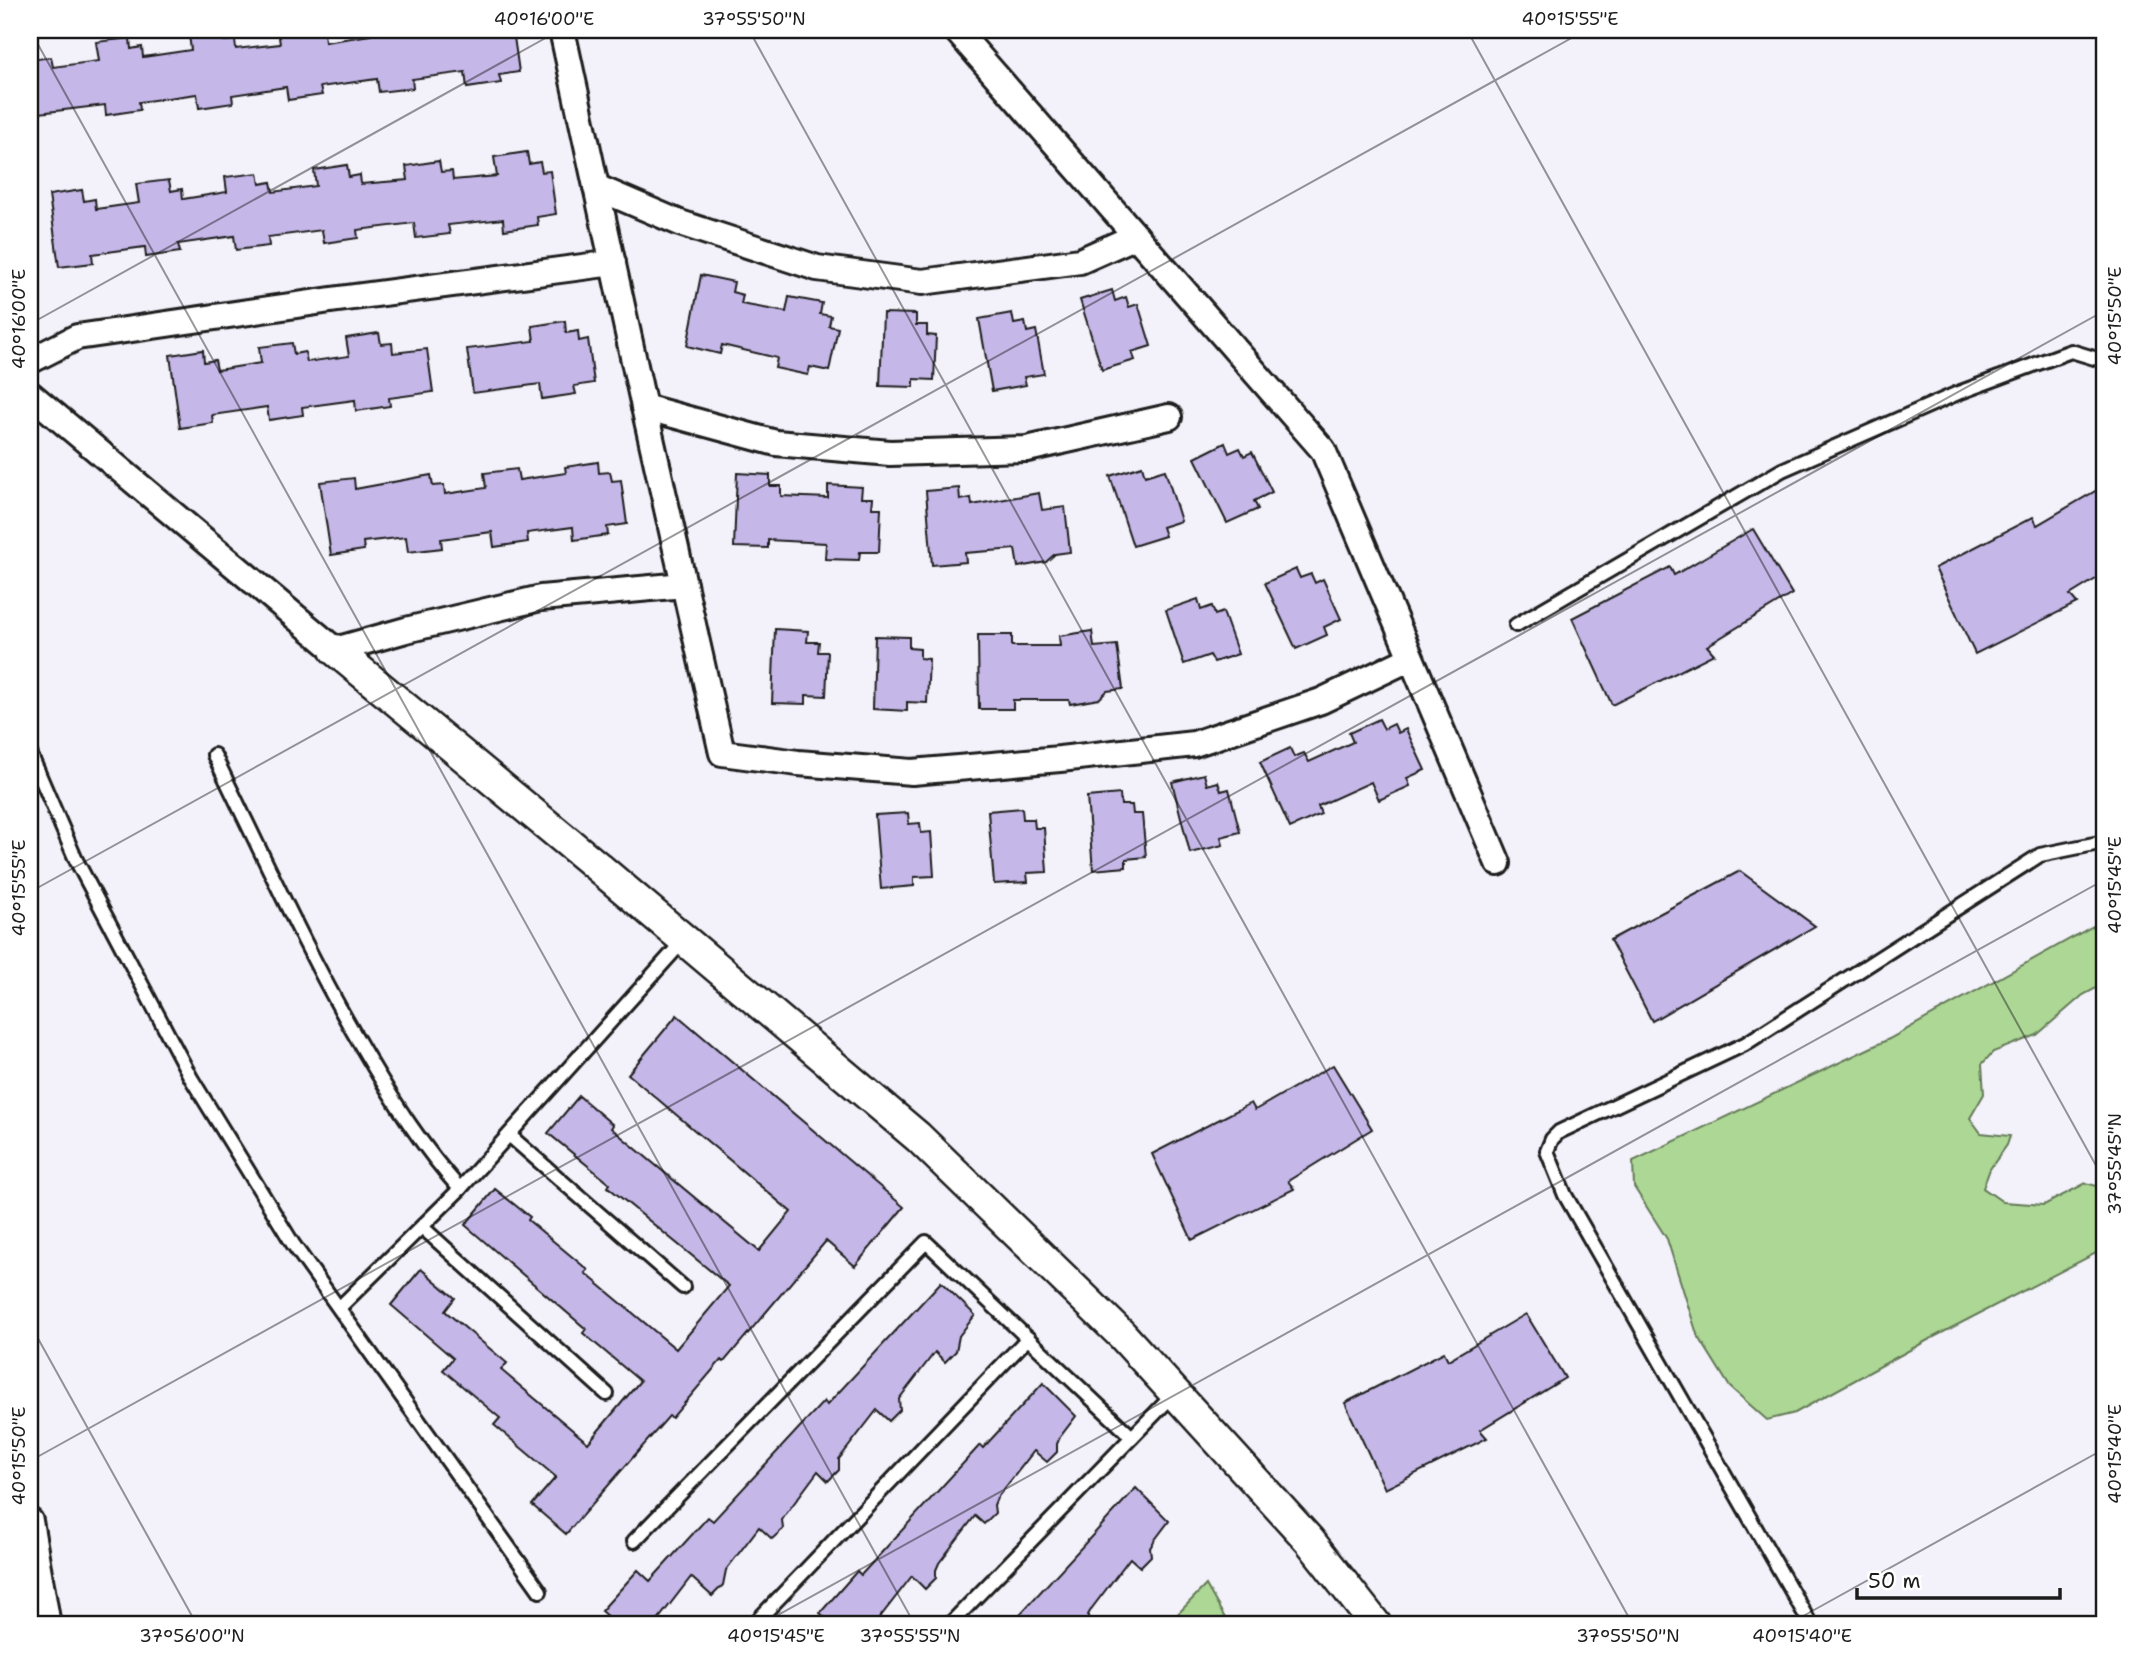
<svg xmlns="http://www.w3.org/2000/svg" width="2134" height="1655" viewBox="0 0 2134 1655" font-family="'Shantell Sans',sans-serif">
	<rect width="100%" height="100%" fill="#f3f1fa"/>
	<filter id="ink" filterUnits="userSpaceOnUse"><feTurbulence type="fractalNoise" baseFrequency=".0143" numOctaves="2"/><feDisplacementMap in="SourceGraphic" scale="14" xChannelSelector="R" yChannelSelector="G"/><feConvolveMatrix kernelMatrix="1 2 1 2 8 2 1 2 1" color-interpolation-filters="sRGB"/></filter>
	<g filter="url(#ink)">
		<!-- green -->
		<g fill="#add795" stroke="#647a58" stroke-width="2">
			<path d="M2104 920V984L2083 995 2037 1035 1993 1052 1982 1064 1984 1094 1970 1118 1981 1133 2010 1136 2007 1145 1990 1169 1983 1188 2003 1202 2044 1205 2086 1183 2104 1188V1249L1928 1340 1795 1413 1767 1420 1730 1387 1697 1334 1667 1239 1634 1187 1633 1161 1889 1039Z"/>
			<path d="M1206 1585 1229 1625H1167Z"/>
		</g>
		<!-- building -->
		<g fill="#c5b7e8" stroke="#1c1c1c" stroke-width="2">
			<path d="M222 30 224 41 235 40 236 49 280 44 278 30H312L313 34 324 32 325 42 371 35 370 30H416V34L447 30H513L519 72 499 75 501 83 467 88 465 72 412 79 413 88 379 92 377 79 320 87 322 95 288 100 286 87 232 95 233 103 199 108 197 94 139 102 140 110 106 115 105 105 30 114V60L51 57 53 67 99 61 96 42 130 38 131 49 142 47 143 57 191 50 189 35Z"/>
			<path d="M527 152 529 164 540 162 542 172 550 171 556 214 537 217 538 225 504 230 503 219 448 225 450 234 416 238 414 223 357 230 358 238 324 243 322 230 268 237 269 246 236 250 234 236 178 244 180 252 146 257 145 247 92 254 93 263 59 267 49 195 82 190 84 201 95 199 96 209 139 203 136 184 169 180 171 191 182 189 183 199 227 192 225 177 258 173 260 184 271 182 273 192 316 186 314 170 347 165 349 177 360 175 361 184 408 180 406 166 439 161 441 172 452 171 453 180 497 176 494 157Z"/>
			<path d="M701 275 734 282 732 292 743 295 741 304 786 312 789 297 822 303 820 314 831 316 829 326 838 328 829 371 810 367 808 375 775 368 777 358 722 345 720 354 687 346Z"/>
			<path d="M1112 290 1115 301 1126 297 1129 307 1138 304 1151 346 1132 352 1135 360 1102 370 1080 300Z"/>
			<path d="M883 313 916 314V325H927V335L936 336 934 380 914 379V387L880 386Z"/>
			<path d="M1012 313 1014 324 1025 322 1027 332 1036 330 1044 374 1024 377 1026 385 992 391 979 319Z"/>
			<path d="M565 321 566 333 578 331 579 341 588 339 594 383 574 386 576 394 542 399 540 384 473 393 467 349 534 341 532 326Z"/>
			<path d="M379 333 381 344 392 343 393 353 427 349 433 392 389 398 390 406 356 411 355 400 302 407 303 415 269 420 267 407 212 415 213 423 180 428 170 355 203 350 204 362 215 360 217 370 261 363 259 347 292 343 294 354 305 352 307 362 349 356 346 338Z"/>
			<path d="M1225 443 1229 453 1240 448 1244 456 1252 452 1272 492 1254 501 1258 509 1227 523 1195 458Z"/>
			<path d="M598 462 599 473 610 472 612 481 621 480 627 524 607 527 608 535 574 540 573 527 527 533 528 542 494 547 492 532 441 539 442 548 408 552 406 537 363 542 364 550 331 555 320 482 354 478 355 489 431 475 433 486 444 485 445 494 486 488 484 473 517 469 519 480 566 473 565 467Z"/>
			<path d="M1142 466 1145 476 1165 470 1181 521 1162 527 1165 536 1133 546 1110 476Z"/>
			<path d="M737 473 770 475V486H781V496L828 498V485L862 487 861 498H873L872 508H881L879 552H860L859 560 825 559 826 543 768 540V548L734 547Z"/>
			<path d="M2104 486V574L2070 595 2077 603 1975 654 1935 568 2033 517 2037 525Z"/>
			<path d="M959 488 960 500 971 498 972 505 1039 493 1042 510 1065 507 1070 552 1055 554 1046 562 1018 567 1015 549 965 553 966 562 932 565 926 491Z"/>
			<path d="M1753 529 1792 594 1707 646 1714 654 1612 705 1572 618 1670 567 1674 575Z"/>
			<path d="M1296 569 1300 578 1311 574 1315 583 1323 579 1341 619 1324 627 1327 635 1296 649 1265 583Z"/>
			<path d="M1198 599 1201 610 1212 606 1215 615 1223 612 1238 654 1214 662 1210 655 1184 664 1166 610Z"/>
			<path d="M775 629 808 631 807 642H819L818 652H828L826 696 806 695V704L772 703Z"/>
			<path d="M1092 631 1094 647 1117 645 1123 689 1107 691 1099 699 1070 704 1069 700H1013V709H979L978 635H1012V646H1060L1059 636Z"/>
			<path d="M875 636 909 637V648L920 649V658L929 659 927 703 907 702V711L873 709Z"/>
			<path d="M1379 719 1384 729 1394 724 1398 733 1406 729 1425 770 1407 778 1410 786 1379 800 1371 782 1318 806 1321 814 1290 828 1260 762 1290 748 1294 757 1304 753 1309 762 1353 742 1349 733Z"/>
			<path d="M1204 774 1207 785 1218 782 1221 791 1229 789 1240 832 1221 837 1223 845 1190 853 1172 782Z"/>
			<path d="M1120 794 1121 805H1132L1133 814H1142L1146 857 1126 859V867L1093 870 1087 797Z"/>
			<path d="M1022 808 1023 819H1034L1035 828H1044L1047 872 1027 873 1028 882 994 884 988 811Z"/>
			<path d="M908 813 909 824 920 823 921 833 931 832 934 876 914 877V886L881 889 875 815Z"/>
			<path d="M1740 871 1815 926 1652 1021 1610 940Z"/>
			<path d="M677 1015 904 1207 855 1266 826 1241 724 1362 721 1360 672 1418 669 1416 566 1534 532 1505 556 1477 494 1425 500 1418 443 1370 453 1358 391 1305 421 1269 455 1298 445 1311 507 1363 501 1370 588 1443 640 1381 583 1333 586 1329 465 1225 495 1189 530 1217 528 1220 588 1270 585 1273 676 1349 729 1286 608 1187 610 1184 548 1133 579 1096 613 1125 611 1128 759 1251 791 1212 628 1074Z"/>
			<path d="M1333 1065 1372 1129 1288 1181 1294 1189 1192 1240 1152 1154 1251 1103 1255 1110Z"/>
			<path d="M941 1282 975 1315 959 1336 956 1351 945 1362 935 1352 899 1399 900 1410 889 1421 877 1410 839 1459V1470L828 1481 818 1471 786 1514 782 1520 783 1529 772 1539 759 1527 726 1570 723 1585 712 1596 691 1577 654 1625H617L601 1611 638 1570 650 1581 708 1517 713 1521 824 1401 827 1405Z"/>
			<path d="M1526 1314 1565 1378 1480 1430 1487 1438 1385 1489 1345 1403 1444 1352 1448 1360Z"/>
			<path d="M1043 1383 1076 1416 1060 1437 1057 1444V1452L1047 1462 1034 1451 997 1498 994 1505 995 1513 984 1524 975 1516 939 1563 936 1570V1578L925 1589 912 1576 874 1625H833L820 1613 857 1571 861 1575 980 1445 983 1448Z"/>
			<path d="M1136 1488 1169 1521 1154 1541 1150 1548 1151 1556 1140 1567 1130 1558 1092 1608 1088 1615 1089 1625H1010Z"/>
		</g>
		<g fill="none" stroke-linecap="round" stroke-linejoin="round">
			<!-- service casing -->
			<g stroke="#1c1c1c" stroke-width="18">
				<g id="service">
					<path d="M1516 625 1782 470 1958 393 2071 351 2104 361"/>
					<path d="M30 753 76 860 191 1078 293 1244 540 1591"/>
					<path d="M214 755C263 855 309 958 366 1054 394 1102 423 1148 460 1189"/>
					<path d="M509 1135 683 1287"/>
					<path d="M422 1227 607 1394"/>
					<path d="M339 1308 460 1189 684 940"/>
					<path d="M634 1541 926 1242 1132 1437"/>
					<path d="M753 1625 1028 1338"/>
					<path d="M949 1625 1175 1393"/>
					<path d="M1811 1625 1565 1195 1547 1151 1552 1139 1559 1132 1745 1044 2040 855 2104 842"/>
				</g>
			</g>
			<!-- minor casing -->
			<g stroke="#1c1c1c" stroke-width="30">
				<g id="minor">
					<path d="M562 30 644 407 722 753 798 763 912 772 1060 759 1194 744 1321 701 1409 659"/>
					<path d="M956 30 1323 450 1498 863"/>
					<path d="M596 187 680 223 817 268 922 282 1080 261 1136 236"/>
					<path d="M30 361 77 337 331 300 613 263"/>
					<path d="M30 394 335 650 406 630 541 598 684 585"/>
					<path d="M644 407 776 443 890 453 1027 449 1169 417"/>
					<path d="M30 1521 48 1625"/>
				</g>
			</g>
			<!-- tertiary casing -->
			<g stroke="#1c1c1c" stroke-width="35">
				<path id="tertiary" d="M335 650 598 867 918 1137 1122 1335 1309 1540 1376 1625"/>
			</g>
			<!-- service -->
			<use href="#service" stroke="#fff" stroke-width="12"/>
			<!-- minor -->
			<use href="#minor" stroke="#fff" stroke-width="24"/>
			<!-- tertiary -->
			<use href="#tertiary" stroke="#fff" stroke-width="30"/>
		</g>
	</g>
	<!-- ticks -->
	<path fill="none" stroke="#1c1c1c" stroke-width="2" stroke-opacity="0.45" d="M30 30 915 1625M749 30 1633 1625M1467 30 2104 1180M30 324 560 30M30 892 1586 30M30 1324 197 1625M30 1461 2104 311M760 1625 2104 880M1787 1625 2104 1449"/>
	<!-- margin -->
	<rect width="2134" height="1655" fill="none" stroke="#fff" stroke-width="77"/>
	<!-- scale -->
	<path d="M1857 1588v10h203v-10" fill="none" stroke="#1c1c1c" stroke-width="3.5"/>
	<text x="1868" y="1588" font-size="21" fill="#1c1c1c" stroke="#ffffff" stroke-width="5" paint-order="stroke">50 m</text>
	<rect x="38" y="38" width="2058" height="1578" fill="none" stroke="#1c1c1c" stroke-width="2.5"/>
	<g font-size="18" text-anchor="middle" fill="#1c1c1c">
		<text x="544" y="25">40°16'00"E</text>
		<text x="754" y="25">37°55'50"N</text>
		<text x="1570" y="25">40°15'55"E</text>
		<text transform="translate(2115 316) rotate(-90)" y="6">40°15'50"E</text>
		<text transform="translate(19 319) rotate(-90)" y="6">40°16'00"E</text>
		<text transform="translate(2115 885) rotate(-90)" y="6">40°15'45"E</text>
		<text transform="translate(19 888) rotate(-90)" y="6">40°15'55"E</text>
		<text transform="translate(2115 1164) rotate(-90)" y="6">37°55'45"N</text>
		<text transform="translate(2115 1454) rotate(-90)" y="6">40°15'40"E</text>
		<text transform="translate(19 1456) rotate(-90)" y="6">40°15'50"E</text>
		<text x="192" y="1642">37°56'00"N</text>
		<text x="776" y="1642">40°15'45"E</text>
		<text x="910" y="1642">37°55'55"N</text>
		<text x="1628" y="1642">37°55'50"N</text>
		<text x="1802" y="1642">40°15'40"E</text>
	</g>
</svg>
